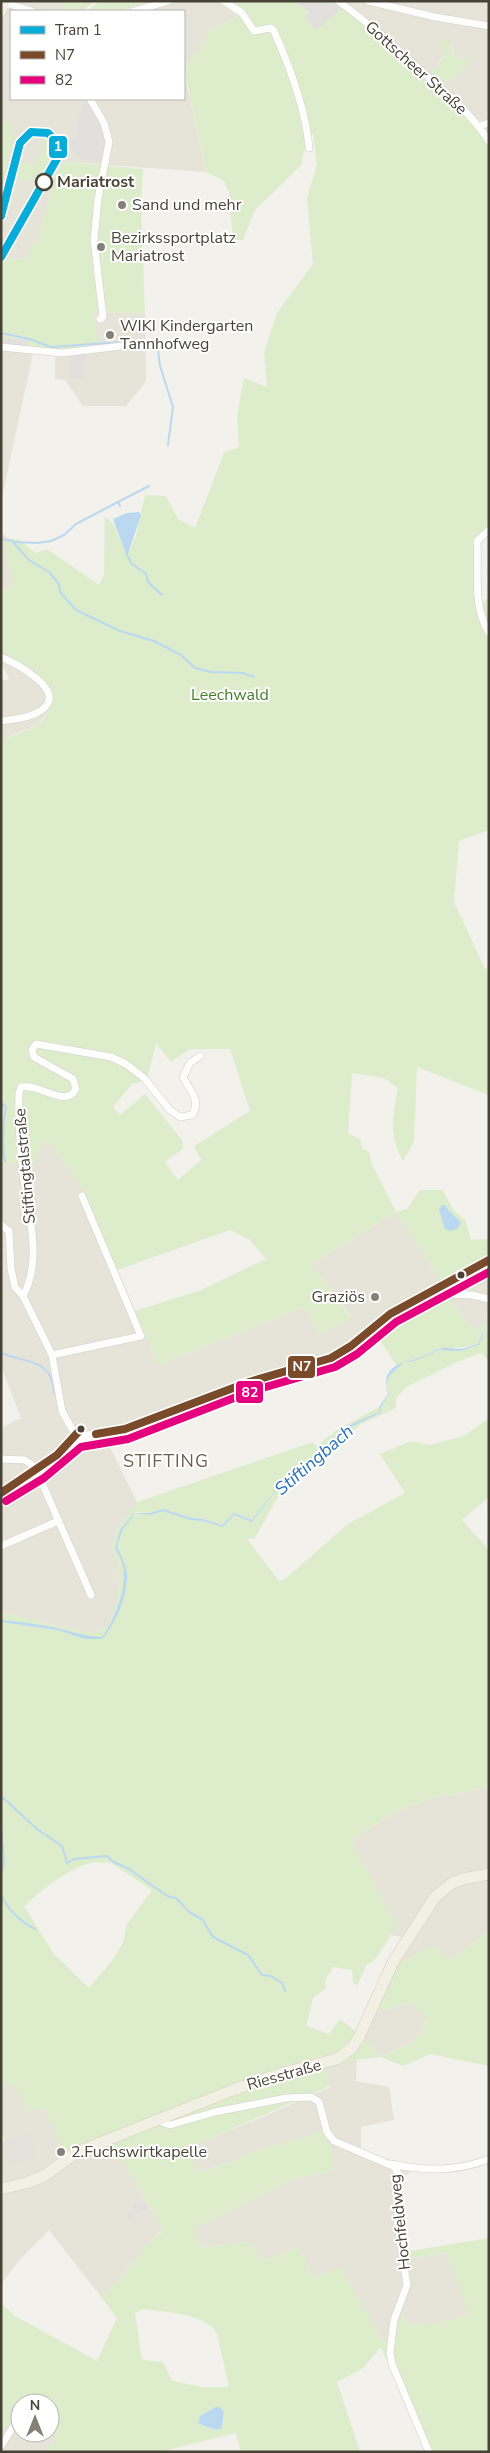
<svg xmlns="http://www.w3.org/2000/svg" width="490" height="2453" viewBox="0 0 490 2453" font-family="'Nunito Sans',sans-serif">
	<rect width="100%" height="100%" fill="#f2f1ec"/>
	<!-- residential -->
	<g fill="#e6e3d9" fill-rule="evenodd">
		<path d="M1 1H66L63 11H11V99H184V71L206 172 63 162 55 176 40 233 26 259 6 258 1 266Z"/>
		<path d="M169 1H224L242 13 206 34 200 49 184 68V11H135Z"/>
		<path d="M342 1H489V144L476 126 446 101 438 90ZM451 44 455 57 469 60 432 72Z"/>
		<path d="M106 312 145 313 146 381 126 406H83L65 380 55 379V355L33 353 1 502V343L62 350 96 344 94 314Z"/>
		<path d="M1 532 8 538 5 548 14 586 1 591Z"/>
		<path d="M1 654 32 671 49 685 52 699 49 710 36 726 1 739V681L9 679 1 663Z"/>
		<path d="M47 1139 84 1191 158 1365 305 1307 351 1317 312 1264 396 1212 444 1286 481 1264 489 1266V1314L482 1326 476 1331 447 1298 395 1315 356 1348 119 1435 105 1437 137 1502 117 1530 112 1547 120 1567 118 1601 107 1628 89 1633 1 1612V1428L21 1418 1 1366V1162H34Z"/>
		<path d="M489 1787V1931L448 1961 441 1950 431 1946 394 1967 411 1939 391 1935 396 1926 351 1840 397 1811 434 1797 454 1795Z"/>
		<path d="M413 2003 427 2018 415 2041 381 2057 363 2037 373 2012Z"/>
		<path d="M357 2060 356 2081 389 2087 394 2120 361 2127V2151L416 2167 403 2178 401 2194 410 2258 447 2253 470 2315 432 2325 407 2323 397 2305 386 2344 312 2277 299 2248 264 2260 248 2242 201 2248 195 2228 293 2179 333 2171 260 2150 248 2153 237 2160 197 2173 188 2147 267 2115 330 2087 325 2068 347 2061Z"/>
		<path d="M16 2084 43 2108 106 2134 138 2121 145 2131 113 2145 162 2227 161 2232 149 2241 142 2253 102 2298 49 2230 16 2264 1 2285V2143L4 2142 1 2130V2086Z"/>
		<path d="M20 2411V2433H50V2427L58 2432 47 2452H1V2427L9 2429Z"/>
	</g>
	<!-- industrial -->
	<path fill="#e5e1db" d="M31 2133 36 2156 11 2165 9 2157 1 2159V2143Z"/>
	<!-- green -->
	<g fill="#ddedcc" fill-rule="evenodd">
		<path d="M66 1H95L82 11H59Z"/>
		<path d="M100 1H152L120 11H87Z"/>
		<path d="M224 1H295L309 14 344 7 438 90 446 101 476 126 489 144V526L473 543 477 541 479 606 489 597V830L459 841 454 902 485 969 489 967V1095L417 1067 414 1142 403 1161C388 1133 393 1117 398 1088L384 1078 352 1073 348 1134 360 1139 362 1148 369 1152 372 1164 396 1212 407 1209 420 1190H442L455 1212 465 1220 471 1240 489 1239V1260L444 1286 396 1212 312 1264 351 1318 319 1335 305 1307 158 1365 135 1311 201 1290 266 1259 250 1240 230 1230 117 1270 84 1191 47 1139 29 1171 12 1163 1 1162V739C12 736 24 732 34 727 47 720 58 696 47 684 35 670 17 663 1 654V591L14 586 5 548 8 538 19 540 36 553 47 549 99 585 104 575 105 516 114 525 127 556 136 536 145 495 166 496 178 519 195 528 224 453 239 447 237 417 244 378 267 387 264 352 277 313 313 264 307 198 317 165 313 133 303 154 302 164 255 210 243 240H233L229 192 223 180 206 172 184 68 200 49 206 34 242 13ZM156 1043 171 1062 190 1049H230L250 1111 194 1146 201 1160 178 1180 165 1162 183 1149 182 1140 145 1094 120 1115 113 1107 132 1084 147 1080Z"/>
		<path d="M447 37 455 57 469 60 464 68 446 84 432 72 443 57 441 42Z"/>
		<path d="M5 122 12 123 14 135 1 191V123Z"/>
		<path d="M43 135C62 150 41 186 19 180L15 169 17 161 35 165 38 155 44 151 41 144Z"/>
		<path d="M63 162 143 169 141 206 145 313 106 312 94 314 97 344 62 350 27 347 28 339 1 338V266L6 258 26 259 40 233 55 176Z"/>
		<path d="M430 1298H447L476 1331 482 1326 489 1314V1320L478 1344C461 1349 441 1348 427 1354L448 1349 460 1351 479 1345 489 1323V1361L482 1353 459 1361 406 1387 396 1398V1408L361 1424 279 1495 255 1538 247 1539 279 1581 285 1579 348 1524 405 1493 380 1454 411 1441 430 1445 464 1436 489 1418V1497L462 1520 489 1550V1787L454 1795 434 1797 397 1811 351 1840 397 1926 374 1961 367 1964 357 1986 353 1982 352 1970 333 1967 325 1981 326 1988 313 1998 306 2026 329 2034 340 2019 363 2037 381 2057 415 2041 427 2019 413 2003 373 2012 394 1967 431 1946 441 1950 448 1961 489 1931V2066L430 2054 403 2066 381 2057 347 2061 326 2068 330 2086 188 2148 198 2173 237 2160 248 2153 323 2132 326 2143 332 2145 333 2171 293 2179 196 2228 201 2248 248 2242 264 2260 299 2248 312 2277 341 2268 385 2344 396 2304 407 2323 432 2325 469 2315 447 2253 410 2258V2251L489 2238V2452H426L381 2347 363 2368 337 2382 360 2452H241L236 2433 159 2452H47L58 2432 50 2427V2403H20V2411L9 2429 1 2427V2303L15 2316 97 2361 117 2318 102 2298 142 2253 149 2241 161 2233 162 2227 113 2145 144 2131 138 2121 64 2154 44 2108 25 2111 16 2085 1 2086V1622L57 1630 85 1639H102C122 1610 134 1581 117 1548L122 1531 135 1513 150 1515 163 1510 190 1520 203 1521 223 1527 234 1515 252 1522 279 1487 347 1429 380 1413 381 1407 389 1395C384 1382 388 1376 396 1365L375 1332 395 1315ZM94 1862 111 1863 152 1890 127 1924 123 1943 111 1962 89 1988 54 1954 24 1906C46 1887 66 1869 94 1862ZM143 2309C166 2313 203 2312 217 2333L229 2387H202L172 2381 163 2362 142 2360 135 2313ZM216 2407 224 2414 223 2425 217 2430 201 2425 198 2420 201 2415Z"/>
		<path d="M379 1407V1412L345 1427 279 1486 252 1520 234 1513 223 1525 203 1519 191 1518 163 1509 150 1513 135 1512 120 1530 115 1548C117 1553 121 1558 122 1562 129 1584 115 1620 102 1637H86L57 1628 1 1620V1612L89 1633 107 1628 118 1600 120 1567 112 1547 117 1530 137 1502 313 1442 316 1446 337 1430Z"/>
	</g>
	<!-- parking -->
	<g fill="#e1e0dc">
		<path d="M295 1H333L344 7 316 30 305 18 309 13Z"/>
		<path d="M84 99H89L107 138 103 159 100 161 82 160 67 145 68 139 71 140 78 135 76 131Z"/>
		<path d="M1 338 28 339 27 347 1 343Z"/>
		<path d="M85 352 83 379H69L70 355Z"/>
		<path d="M138 2200 146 2203 149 2208 127 2220 128 2214 135 2210 132 2206Z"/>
	</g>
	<!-- water -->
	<g fill="#bbd8f1">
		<path d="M139 512 141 515 127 557 113 519 127 513Z"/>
		<path d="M442 1205H445L450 1212 461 1222 458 1228 451 1231 445 1229 439 1209Z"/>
		<path d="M489 1320 479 1345 460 1351 440 1350 414 1361 404 1362 389 1376 386 1386 389 1394 381 1407 380 1413 347 1429 279 1487 252 1522 234 1515 223 1527 203 1521 190 1520 163 1511 150 1515 135 1513 122 1531 117 1547C122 1557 127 1567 127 1577 126 1599 116 1623 102 1639H85L57 1630 1 1622V1620C20 1622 38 1624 56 1628 72 1631 85 1637 102 1637 115 1620 129 1584 122 1563 121 1558 117 1553 115 1548L120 1530 134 1513H150L163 1509 191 1518 203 1519 222 1525 234 1513 252 1520 279 1486 345 1427 379 1412V1407L388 1394C381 1372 394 1364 412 1360 422 1358 431 1352 440 1349 447 1346 453 1349 459 1349 465 1349 472 1345 478 1344Z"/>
		<path d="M216 2407H220L224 2412 222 2428 217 2430 201 2425 198 2422 200 2416Z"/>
	</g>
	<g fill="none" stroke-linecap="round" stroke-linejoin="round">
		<!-- stream -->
		<g stroke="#bbd8f1" stroke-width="2">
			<path d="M1 333 29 339 51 347 107 343"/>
			<path d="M109 343 146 341"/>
			<path d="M149 343 158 350 160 366 173 407 168 445"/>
			<path d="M118 502 149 486"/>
			<path d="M1 539 12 541 29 560 49 572 59 584 60 592 76 610 120 631 154 641 181 655 195 668 210 672 243 673 254 677"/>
			<path d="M14 542 37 543 51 541 64 535 76 524 118 502 120 506"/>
			<path d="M127 555 132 564 146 574 148 582 162 595"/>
			<path d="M1 1102 6 1108C3 1119 2 1151 5 1161"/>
			<path d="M1 1353C25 1363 53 1358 54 1393"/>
			<path d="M1 1796 37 1829 62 1846 67 1863 74 1859 107 1856 112 1861 129 1869 167 1896 176 1898 189 1912 202 1919 213 1937 248 1955 262 1975 271 1976 282 1983 285 1991"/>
			<path d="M1 1823 4 1863 1 1874"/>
			<path d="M1 1894C6 1908 22 1923 35 1929"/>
		</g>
		<!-- minor casing -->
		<g stroke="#d0cfc9" stroke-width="8">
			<g id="minor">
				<path d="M224 1 242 13 254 31 271 28 274 31C289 65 306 111 309 148"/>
				<path d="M338 1C366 21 392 44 417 67 443 90 470 112 489 141"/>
				<path d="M368 1 435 17 489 26"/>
				<path d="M2 2 32 11"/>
				<path d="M134 11 169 1"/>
				<path d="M90 99 104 123 109 142 98 199 94 240 103 317 100 319"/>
				<path d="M479 126 489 123"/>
				<path d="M1 347 62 353 130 345"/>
				<path d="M489 530 477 541C479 572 472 605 489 633"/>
				<path d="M1 657C15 663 67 690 43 709 32 718 14 719 1 721"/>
				<path d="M1 1225 9 1231 11 1269 15 1287 23 1296 52 1355 62 1411 77 1438"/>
				<path d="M439 1288 446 1294 472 1295 489 1299"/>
				<path d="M23 1296C43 1260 28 1213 23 1173 20 1147 18 1119 19 1093L21 1087C41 1083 65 1109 76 1089L73 1079 34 1057 32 1050 36 1044 111 1057 126 1064 144 1078 170 1110 180 1117 192 1115C202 1100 189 1090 183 1077L190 1063 200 1056"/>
				<path d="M52 1355 141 1336 82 1196"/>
				<path d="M1 1459 25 1460 35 1467 91 1595"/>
				<path d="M1 1546 58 1521"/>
				<path d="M158 2121 170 2125 215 2112 286 2098 311 2097 319 2102 327 2132 334 2141 395 2167 399 2176 397 2219 407 2285 394 2320 390 2353 392 2364 429 2452"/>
				<path d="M391 2164C425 2171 456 2172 489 2159"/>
				<path d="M1 2446 20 2416"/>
			</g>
		</g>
		<!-- tertiary casing -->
		<g stroke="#d0cfc9" stroke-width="10">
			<path id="tertiary" d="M1 1493 38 1470 77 1438 125 1429 249 1382 331 1358 351 1346 390 1314 489 1260"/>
		</g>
		<!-- primary casing -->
		<g stroke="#d5cfb9" stroke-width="12">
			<g id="primary">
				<path d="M1 11 4 1"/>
				<path d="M1 2189 26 2183 44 2176 77 2152 233 2090 279 2074 337 2059 352 2048 359 2037 393 1962 435 1897 452 1883 463 1879 489 1874"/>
			</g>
		</g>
		<!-- minor -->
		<use href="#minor" stroke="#fdfdfc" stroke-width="7"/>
		<!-- tertiary -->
		<use href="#tertiary" stroke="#fdfdfc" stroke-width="9"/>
		<!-- primary -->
		<use href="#primary" stroke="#f2efe4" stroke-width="11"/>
		<!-- bus-1 casing -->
		<g stroke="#fff" stroke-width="11">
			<g id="bus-1">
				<path d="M96 1434 125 1429 249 1382 331 1358 351 1346 390 1314 489 1260"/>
				<path d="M1 1493 57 1455 81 1429"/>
			</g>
		</g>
		<!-- bus-2 casing -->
		<g stroke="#fff" stroke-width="11">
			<path id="bus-2" d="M6 1501 44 1478 81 1447 128 1439 252 1391 335 1367 357 1354 396 1322 489 1272"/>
		</g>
		<!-- bus-1 -->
		<use href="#bus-1" stroke="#7a4b2a" stroke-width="8"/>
		<!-- bus-2 -->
		<use href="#bus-2" stroke="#e5007d" stroke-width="8"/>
		<!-- tram-1 casing -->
		<g stroke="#fff" stroke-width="11">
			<path id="tram-1" d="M1 216 20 143 31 132 48 133 58 144V157L1 257"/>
		</g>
		<!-- tram-1 -->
		<use href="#tram-1" stroke="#07acd8" stroke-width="8"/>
	</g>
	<!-- markers -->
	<circle fill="#fff" stroke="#494337" stroke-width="2.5" cx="44" cy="182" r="8"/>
	<g fill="#848076" stroke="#fff" stroke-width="2">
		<circle cx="122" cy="205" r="5"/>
		<circle cx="101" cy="247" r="5"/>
		<circle cx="110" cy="335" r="5"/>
		<circle cx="375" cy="1297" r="5"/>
		<circle cx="61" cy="2152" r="5"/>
	</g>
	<g fill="#494337" stroke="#fff" stroke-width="2">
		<circle cx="461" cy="1275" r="4.5"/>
		<circle cx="81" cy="1429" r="4.5"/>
	</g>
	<g text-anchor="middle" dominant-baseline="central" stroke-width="4" stroke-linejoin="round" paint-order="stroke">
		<!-- street labels -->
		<g font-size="16" fill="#494337" stroke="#fff">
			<text transform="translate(416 68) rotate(42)">Gottscheer Straße</text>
			<text transform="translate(25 1166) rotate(-95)">Stiftingtalstraße</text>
			<text transform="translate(284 2075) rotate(-16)">Riesstraße</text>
			<text transform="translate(400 2222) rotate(-96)">Hochfeldweg</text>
		</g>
		<!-- stop labels -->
		<g font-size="16" font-weight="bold" fill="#494337" stroke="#fff" text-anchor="start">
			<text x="57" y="182">Mariatrost</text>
		</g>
		<!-- poi labels -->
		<g font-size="16" fill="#494337" stroke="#fff" text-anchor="start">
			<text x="132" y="205">Sand und mehr</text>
			<text x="111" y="238">Bezirkssportplatz<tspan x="111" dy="18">Mariatrost</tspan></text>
			<text x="120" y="326">WIKI Kindergarten<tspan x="120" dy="18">Tannhofweg</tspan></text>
			<text x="365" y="1297" text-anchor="end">Graziös</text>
			<text x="71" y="2152">2.Fuchswirtkapelle</text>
		</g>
		<!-- park labels -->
		<g font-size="16" fill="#427e27" stroke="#fff">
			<text x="230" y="695">Leechwald</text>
		</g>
		<!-- water labels -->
		<g font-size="18" font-style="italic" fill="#2b73ba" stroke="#fff">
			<text transform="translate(314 1460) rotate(-41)">Stiftingbach</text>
		</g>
		<!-- neighbourhood labels -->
		<g font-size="18" letter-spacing="1" fill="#6c624e" stroke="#fff">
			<text x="166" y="1461">STIFTING</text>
		</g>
	</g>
	<g stroke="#fff" stroke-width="2">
		<rect x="48" y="135" width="20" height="24" rx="5" fill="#07acd8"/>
		<rect x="287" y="1355" width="29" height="24" rx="5" fill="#7a4b2a"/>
		<rect x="235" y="1380" width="29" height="24" rx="5" fill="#e5007d"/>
	</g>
	<g font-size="14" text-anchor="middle" font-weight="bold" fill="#fff">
		<text x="58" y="151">1</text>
		<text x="302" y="1371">N7</text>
		<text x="250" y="1397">82</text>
	</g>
	<!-- border -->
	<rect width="490" height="2453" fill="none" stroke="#494337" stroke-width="5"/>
	<!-- legend -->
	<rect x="10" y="10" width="175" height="90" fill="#ffffff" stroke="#b6b4af"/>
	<rect x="20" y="26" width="25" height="8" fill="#07acd8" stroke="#b6b4af"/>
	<text x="55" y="35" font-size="15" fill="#494337">Tram 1</text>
	<rect x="20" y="51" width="25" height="8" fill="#7a4b2a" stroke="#b6b4af"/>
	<text x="55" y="60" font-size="15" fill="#494337">N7</text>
	<rect x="20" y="76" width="25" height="8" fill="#e5007d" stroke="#b6b4af"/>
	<text x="55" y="85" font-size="15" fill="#494337">82</text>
	<!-- north arrow -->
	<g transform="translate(35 2418)"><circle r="24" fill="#ffffff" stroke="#b6b4af"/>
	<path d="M0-4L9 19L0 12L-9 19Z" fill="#848076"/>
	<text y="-8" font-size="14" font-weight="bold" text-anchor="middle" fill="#494337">N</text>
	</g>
</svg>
